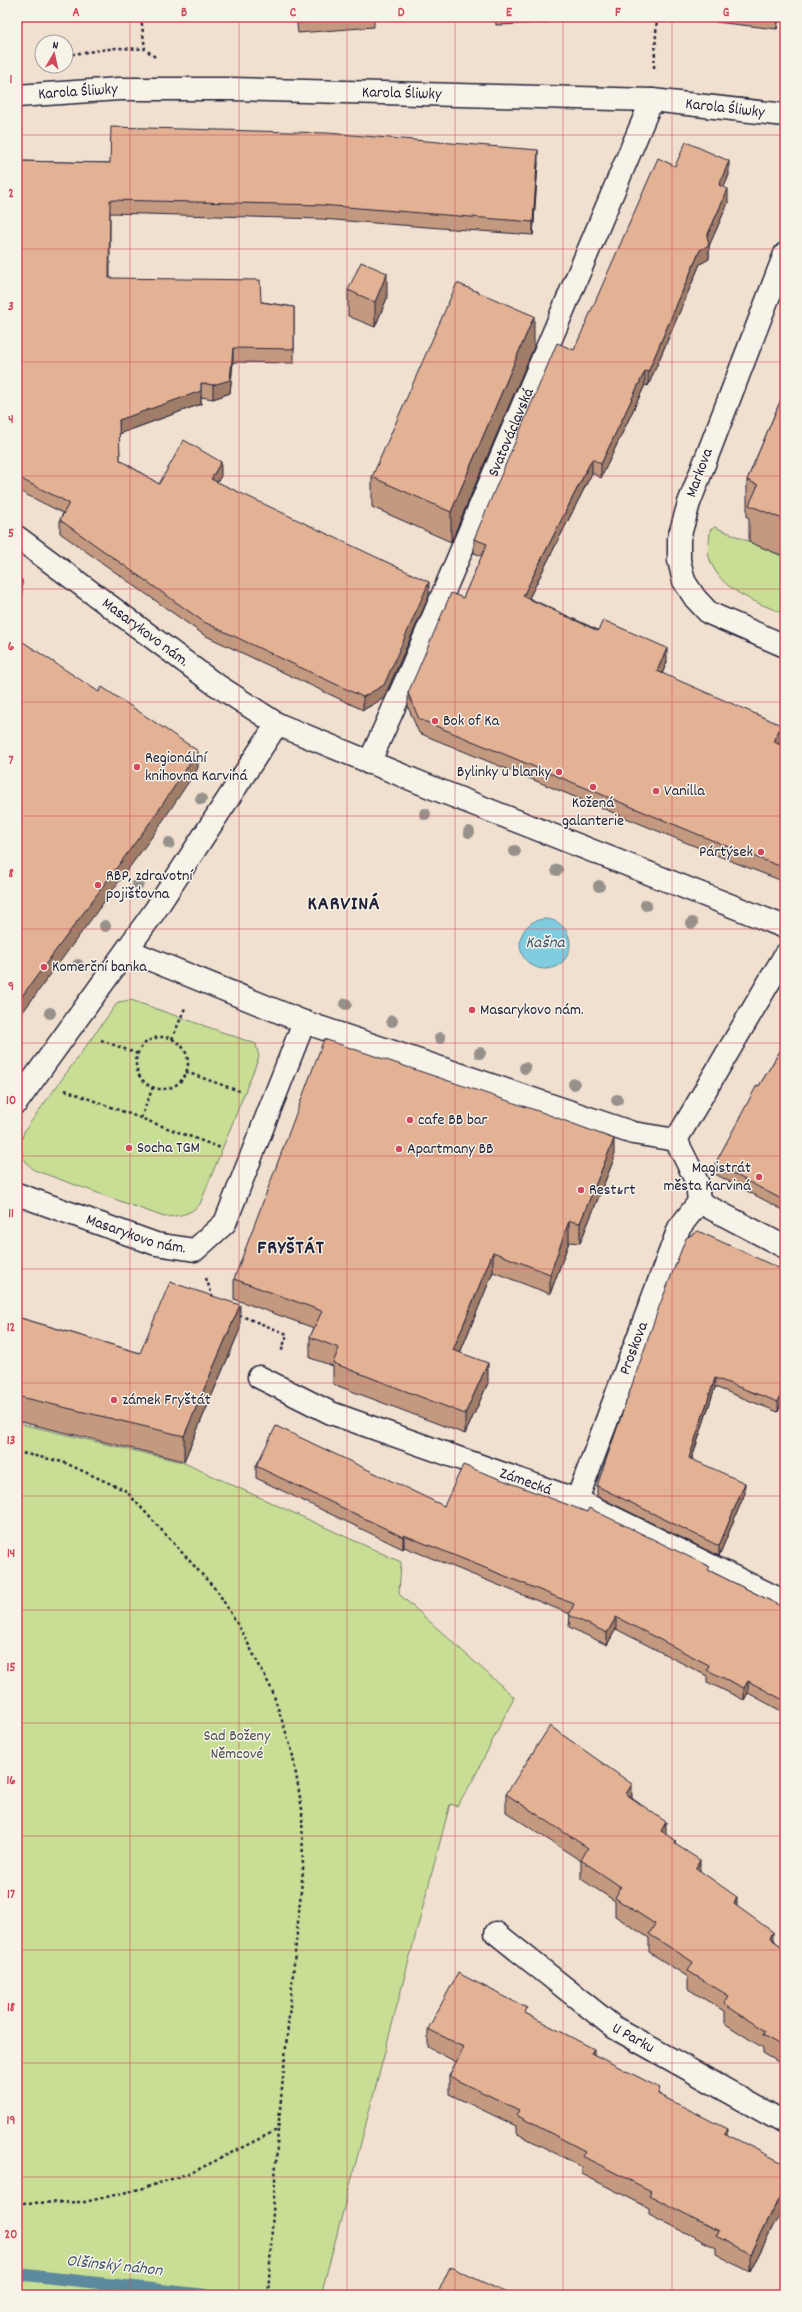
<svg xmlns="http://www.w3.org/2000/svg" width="802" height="2312" viewBox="0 0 802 2312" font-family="Dekko,sans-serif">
	<rect width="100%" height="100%" fill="#f1e0cf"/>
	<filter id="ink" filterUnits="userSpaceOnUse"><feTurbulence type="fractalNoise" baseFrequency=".025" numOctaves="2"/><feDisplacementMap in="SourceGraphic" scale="8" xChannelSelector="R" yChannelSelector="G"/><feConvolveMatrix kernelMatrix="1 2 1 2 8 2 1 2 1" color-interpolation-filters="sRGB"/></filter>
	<g filter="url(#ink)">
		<!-- green -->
		<g fill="#c7de94" stroke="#748068">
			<path d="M715 527 785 557V614C756 602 719 591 709 557 707 550 710 538 710 530Z"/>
			<path d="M131 1000 256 1044 259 1057 200 1204C190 1215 179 1216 164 1217L34 1170C20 1158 18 1146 25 1130L118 1002Z"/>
			<path d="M17 1423 182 1462 401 1562 399 1594 514 1697 473 1780 457 1806 450 1804 321 2295H17Z"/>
		</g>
		<!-- water -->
		<circle fill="#81cde0" stroke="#5b899e" cx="545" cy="944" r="25"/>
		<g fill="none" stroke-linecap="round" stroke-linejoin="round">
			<!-- stream -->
			<path stroke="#5b899e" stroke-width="12" d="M17 2274 206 2295"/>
			<!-- street casing -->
			<g stroke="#22223b" stroke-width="25">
				<g id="street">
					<path id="s1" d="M17 96 119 89H232L652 100 785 115"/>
					<path d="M785 254 689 503 679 538V560L684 581 695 598 709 613 785 646"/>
					<path id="s2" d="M17 537 212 682 277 724 433 788 785 927"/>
					<path id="s3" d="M369 763 412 667 652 100"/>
					<path d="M127 950 304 1022 633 1133 676 1140"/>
					<path d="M17 1102 154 912 277 724"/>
					<path d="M676 1140 785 955"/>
					<path d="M676 1140 697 1182 699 1202 785 1247"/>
					<path id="s4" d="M17 1194 156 1244 195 1250 225 1223 304 1022"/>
					<path id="s5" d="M259 1377 331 1413 577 1500 785 1602"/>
					<path id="s6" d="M577 1500 679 1228 699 1202"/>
					<path id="s7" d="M496 1933 615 2028 785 2123"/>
				</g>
			</g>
			<!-- path -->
			<g stroke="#22223b" stroke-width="2.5" stroke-dasharray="3 3" stroke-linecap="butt">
				<path d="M141 17 145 49 155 57"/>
				<path d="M66 55 116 48 145 49"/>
				<path d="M654 68 657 17"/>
				<circle cx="162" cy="1063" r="26"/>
				<path d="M172 1039 185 1008"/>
				<path d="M101 1040 138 1054"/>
				<path d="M186 1072 242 1092"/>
				<path d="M65 1090 221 1148"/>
				<path d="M141 1118 153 1087"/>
				<path d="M206 1278 213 1298"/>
				<path d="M239 1315 287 1334 281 1353"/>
				<path d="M17 1452 63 1462 126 1491 218 1592 242 1632 272 1690 292 1751 302 1809 303 1870 278 2130 268 2295"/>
				<path d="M17 2203 85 2202 144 2188 193 2172 277 2130"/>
			</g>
			<!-- street -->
			<use href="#street" stroke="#f7f3e8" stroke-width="22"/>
		</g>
		<!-- trees -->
		<g fill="#96918a">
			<circle cx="201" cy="799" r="6"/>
			<circle cx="425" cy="814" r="6"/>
			<circle cx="469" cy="832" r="6"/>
			<circle cx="169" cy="843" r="6"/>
			<circle cx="515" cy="851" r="6"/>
			<circle cx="557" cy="870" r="6"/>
			<circle cx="138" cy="884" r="6"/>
			<circle cx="599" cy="886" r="6"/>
			<circle cx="646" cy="905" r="6"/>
			<circle cx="692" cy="923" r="6"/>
			<circle cx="105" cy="926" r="6"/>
			<circle cx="78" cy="965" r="6"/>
			<circle cx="346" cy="1004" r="6"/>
			<circle cx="50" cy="1013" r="6"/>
			<circle cx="392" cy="1021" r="6"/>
			<circle cx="440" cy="1038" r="6"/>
			<circle cx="480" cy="1053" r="6"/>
			<circle cx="525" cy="1068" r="6"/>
			<circle cx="574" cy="1084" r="6"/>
			<circle cx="617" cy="1100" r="6"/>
		</g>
		<!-- wall -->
		<g fill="#c39980" stroke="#22223b">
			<path d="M296 17H374V27L298 33Z"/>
			<path d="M495 17H547V23L496 25Z"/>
			<path d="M715 17H779L777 29 715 22Z"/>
			<path d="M18 161 110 163H538L533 235 321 219 110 213V278L294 307V363L233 362 230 393 213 399 201 397V404L119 434 120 460 159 484 221 476 217 482 429 596 384 698 363 710 204 635 60 533V520L63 513 25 494 17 488V415H18L17 384V230H19Z"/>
			<path d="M675 166 729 175 724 187 728 203 709 246V259L700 264 648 386 645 385 601 478 592 473 529 598 667 662 662 674 781 739 779 744 785 747V882L731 861 419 733 408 707V693L463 598 482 556 474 553V539L574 350Z"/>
			<path d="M348 290 387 298 375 327 348 316Z"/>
			<path d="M534 347 451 542 372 507V477Z"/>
			<path d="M785 390V557L749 542V518L747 517V480Z"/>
			<path d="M785 1043V1211L715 1174V1164L759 1086Z"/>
			<path d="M614 1159 580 1243 569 1242 550 1294 493 1272 460 1353 488 1383 465 1434 333 1384V1366L310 1358V1337L314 1328 234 1299V1279Z"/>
			<path d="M785 1271V1402L782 1401 778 1412 715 1387 692 1459 745 1493 719 1556 597 1496V1486Z"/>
			<path d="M17 1317 140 1353 240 1329 184 1461 17 1421Z"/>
			<path d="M256 1466 444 1506 710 1571 785 1608V1713L748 1693 744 1700 707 1682V1676L616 1629 607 1645 569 1627 570 1614 404 1547 403 1549 256 1478Z"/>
			<path d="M506 1794 632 1798 700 1871 737 1907 773 1940 785 1949V2066L763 2053V2048L724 2023V2011L688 1989V1977L649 1952V1938L615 1916V1901L581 1879V1861L506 1812Z"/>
			<path d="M527 2014 727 2135 772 2228 750 2272 716 2254V2248L649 2214V2208L582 2174V2167L516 2133V2126L449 2094V2076L456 2062 428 2047V2029Z"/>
		</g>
		<!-- shaded-wall -->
		<g fill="#9f7d68" stroke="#22223b">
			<path d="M777 17H779L777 29Z"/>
			<path d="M538 150V163L533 235V222Z"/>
			<path d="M729 161V175L719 199V185Z"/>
			<path d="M728 189V203L709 246V259L700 264 648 386V372L700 250 707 236Z"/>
			<path d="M387 273V298L375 327V302Z"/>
			<path d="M534 316V347L451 542V512Z"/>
			<path d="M233 348V362L230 393 213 399V385Z"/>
			<path d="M645 371V385L601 478V464Z"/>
			<path d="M201 383V404L119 434V420Z"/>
			<path d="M592 459V473L523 610V596Z"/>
			<path d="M221 462V476L211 492V479Z"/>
			<path d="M22 580V597L17 604V588Z"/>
			<path d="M429 582V596L384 698 363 710V697Z"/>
			<path d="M667 648V662L657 685V671Z"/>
			<path d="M781 725V739L774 756V742Z"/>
			<path d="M198 751V768L154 834 17 1020V1003Z"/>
			<path d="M614 1139V1159L580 1243V1223Z"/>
			<path d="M569 1221V1242L550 1294V1274Z"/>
			<path d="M493 1252V1272L453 1370V1350Z"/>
			<path d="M240 1305V1329L184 1461V1436Z"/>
			<path d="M488 1363V1383L465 1434V1414Z"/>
			<path d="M715 1378V1387L689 1467V1458Z"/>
			<path d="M782 1392V1401L778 1412V1402Z"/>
			<path d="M745 1483V1493L719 1556V1546Z"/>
			<path d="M404 1535V1547L403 1549V1537Z"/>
			<path d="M616 1617V1629L607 1645V1633Z"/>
			<path d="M748 1681V1693L744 1700V1688Z"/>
			<path d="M632 1784V1803L626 1794Z"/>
			<path d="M666 1822V1840L661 1831Z"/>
			<path d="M700 1860V1878L696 1868Z"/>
			<path d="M737 1897V1915L734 1904Z"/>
			<path d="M773 1932V1950L770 1938Z"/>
			<path d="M594 2049V2067L591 2053Z"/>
			<path d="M727 2129V2147L724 2133Z"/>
			<path d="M785 2189V2207L772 2228 750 2272V2254L772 2210Z"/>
		</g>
		<!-- building -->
		<g fill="#e3b295" stroke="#22223b">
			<path d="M297 17H374V18L298 23Z"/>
			<path d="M111 127 327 133 538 150 533 222 321 205 110 200 109 278 260 280 261 302 294 307V349L233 348 230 380 213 385 201 383V391L119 420 120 460 159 484 184 440 221 462 211 479 429 582 384 685 363 697 204 622 60 520 69 503 25 481 17 475V415H19L17 371V230H20L18 161 110 163Z"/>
			<path d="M686 142 729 161 719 185 728 189 707 236 709 245 700 250 648 372 645 371 601 464 592 459 523 596 598 631 603 620 667 648 657 671 781 725 774 742 785 747V868L731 848 419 719 408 693 451 593 463 598 487 544 474 539 557 343 574 350 658 158 675 166Z"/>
			<path d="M361 262 387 273 375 302 348 290Z"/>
			<path d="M457 283 534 316 451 512 372 477Z"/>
			<path d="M785 390V520L749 505 758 485 747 480Z"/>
			<path d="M17 577 22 580 17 588Z"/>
			<path d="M17 638 99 692 102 687 198 751 154 817 17 1003Z"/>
			<path d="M324 1039 544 1113 614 1139 580 1223 569 1221 550 1274 493 1252 453 1350 488 1363 465 1414 333 1363 339 1348 310 1337 322 1311 234 1279Z"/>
			<path d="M785 1043V1201L715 1164 757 1085 759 1086Z"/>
			<path d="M698 1231 785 1271V1393L782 1392 778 1402 715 1378 689 1458 745 1483 719 1546 597 1486 659 1307 686 1238Z"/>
			<path d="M170 1282 240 1305 184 1436 17 1396V1317L140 1353Z"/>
			<path d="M276 1426 444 1506 463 1465 587 1512 589 1508 710 1567 708 1570 785 1608V1701L748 1681 744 1688 707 1670 709 1665 616 1617 607 1633 569 1615 574 1604 404 1535 403 1537 256 1466Z"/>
			<path d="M550 1726 632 1784 626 1794 666 1822 661 1831 676 1841 675 1844 700 1860 696 1868 737 1897 734 1904 773 1932 770 1938 785 1949V2048L763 2035 765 2031 724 2004 729 1996 688 1971 693 1962 649 1934 655 1924 615 1898 621 1887 581 1860 588 1848 506 1794Z"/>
			<path d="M458 1973 527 2008 525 2013 594 2049 591 2053 660 2088 658 2094 727 2129 724 2133 785 2164V2189L772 2210 750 2254 716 2236 718 2231 649 2195 651 2191 582 2156 585 2151 516 2115 519 2110 449 2076 464 2047 428 2029Z"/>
			<path d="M450 2267 511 2295H437Z"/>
		</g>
	</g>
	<!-- grid -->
	<path fill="none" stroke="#d1495b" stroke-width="1" stroke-opacity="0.55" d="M130 17V2295M239 17V2295M347 17V2295M455 17V2295M563 17V2295M672 17V2295M17 135H785M17 249H785M17 362H785M17 476H785M17 589H785M17 702H785M17 816H785M17 929H785M17 1043H785M17 1156H785M17 1269H785M17 1383H785M17 1496H785M17 1610H785M17 1723H785M17 1836H785M17 1950H785M17 2063H785M17 2177H785"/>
	<!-- markers -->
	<g fill="#d1495b" stroke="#f7f3e8" stroke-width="1.5">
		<circle cx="435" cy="721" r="4"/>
		<circle cx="137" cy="767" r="4"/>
		<circle cx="559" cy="772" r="4"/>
		<circle cx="593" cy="787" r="4"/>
		<circle cx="656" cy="791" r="4"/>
		<circle cx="761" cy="852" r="4"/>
		<circle cx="98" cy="885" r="4"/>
		<circle cx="44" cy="967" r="4"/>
		<circle cx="472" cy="1010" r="4"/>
		<circle cx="410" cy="1120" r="4"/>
		<circle cx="129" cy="1148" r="4"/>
		<circle cx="399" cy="1149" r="4"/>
		<circle cx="759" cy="1177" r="4"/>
		<circle cx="581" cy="1190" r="4"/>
		<circle cx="114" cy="1400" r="4"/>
	</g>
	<g text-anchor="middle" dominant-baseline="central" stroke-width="3" stroke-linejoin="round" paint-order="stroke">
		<!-- street labels -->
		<g font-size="16" fill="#22223b" stroke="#f7f3e8">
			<text stroke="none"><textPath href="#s1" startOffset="61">Karola Śliwky</textPath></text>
			<text stroke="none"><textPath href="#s1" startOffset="385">Karola Śliwky</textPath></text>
			<text stroke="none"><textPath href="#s1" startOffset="709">Karola Śliwky</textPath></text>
			<text stroke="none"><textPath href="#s3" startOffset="360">Svatováclavská</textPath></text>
			<text transform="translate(700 473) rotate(-70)">Markova</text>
			<text stroke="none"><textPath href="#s2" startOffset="160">Masarykovo nám.</textPath></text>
			<text stroke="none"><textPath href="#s4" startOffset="126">Masarykovo nám.</textPath></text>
			<text stroke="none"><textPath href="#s6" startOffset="162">Proskova</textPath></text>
			<text stroke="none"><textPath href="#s5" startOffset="287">Zámecká</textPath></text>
			<text stroke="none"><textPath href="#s7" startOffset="173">U Parku</textPath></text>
		</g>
		<!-- poi labels -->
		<g font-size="16" fill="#22223b" stroke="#f7f3e8" text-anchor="start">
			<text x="443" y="721">Bok of Ka</text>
			<text x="145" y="758">Regionální<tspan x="145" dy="18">knihovna Karviná</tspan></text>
			<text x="551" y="772" text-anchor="end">Bylinky u blanky</text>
			<text x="664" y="791">Vanilla</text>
			<text x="593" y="803" text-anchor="middle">Kožená<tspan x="593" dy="18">galanterie</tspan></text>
			<text x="753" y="852" text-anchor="end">Pártýsek</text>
			<text x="106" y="876">RBP, zdravotní<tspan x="106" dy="18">pojišťovna</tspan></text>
			<text x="52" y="967">Komerční banka</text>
			<text x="480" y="1010">Masarykovo nám.</text>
			<text x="418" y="1120">cafe BB bar</text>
			<text x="137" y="1148">Socha TGM</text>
			<text x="407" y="1149">Apartmany BB</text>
			<text x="751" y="1168" text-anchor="end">Magistrát<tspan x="751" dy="18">města Karviná</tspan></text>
			<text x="589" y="1190">Rest&amp;rt</text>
			<text x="122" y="1400">zámek Fryštát</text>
		</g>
		<!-- park labels -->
		<g font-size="16" fill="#4b5151" stroke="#f7f3e8">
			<text x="237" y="1736">Sad Boženy<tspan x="237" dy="18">Němcové</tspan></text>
		</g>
		<!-- water labels -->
		<g font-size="17" font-style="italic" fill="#3e556d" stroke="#f7f3e8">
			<text x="545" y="944">Kašna</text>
			<text transform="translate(114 2267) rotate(6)">Olšinský náhon</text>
		</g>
		<!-- district labels -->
		<g font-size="20" font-weight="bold" letter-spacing="1" fill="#22223b" stroke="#f7f3e8">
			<text x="344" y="905">KARVINÁ</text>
			<text x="291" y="1249">FRYŠTÁT</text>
		</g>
	</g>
	<!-- margin -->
	<rect width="802" height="2312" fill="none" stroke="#f7f3e8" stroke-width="44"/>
	<!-- north arrow -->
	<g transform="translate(54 54) rotate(9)"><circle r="19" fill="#f7f3e8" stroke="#a29fa3"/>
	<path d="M0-3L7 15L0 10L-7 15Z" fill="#d1495b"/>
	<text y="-6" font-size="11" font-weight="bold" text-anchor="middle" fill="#22223b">N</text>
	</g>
	<rect x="22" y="22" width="758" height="2268" fill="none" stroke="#d1495b" stroke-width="1.5"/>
	<g font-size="13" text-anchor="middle" font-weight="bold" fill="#d1495b">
		<text x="76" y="16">A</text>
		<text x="184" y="16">B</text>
		<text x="293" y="16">C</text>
		<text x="401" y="16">D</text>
		<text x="509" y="16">E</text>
		<text x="618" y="16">F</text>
		<text x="726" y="16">G</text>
		<text x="11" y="83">1</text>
		<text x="11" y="197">2</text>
		<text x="11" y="310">3</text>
		<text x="11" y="423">4</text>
		<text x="11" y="537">5</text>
		<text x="11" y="650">6</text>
		<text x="11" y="764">7</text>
		<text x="11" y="877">8</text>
		<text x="11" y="990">9</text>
		<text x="11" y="1104">10</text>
		<text x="11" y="1217">11</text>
		<text x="11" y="1331">12</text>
		<text x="11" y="1444">13</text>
		<text x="11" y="1557">14</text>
		<text x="11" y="1671">15</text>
		<text x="11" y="1784">16</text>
		<text x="11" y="1898">17</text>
		<text x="11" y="2011">18</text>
		<text x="11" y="2124">19</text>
		<text x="11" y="2238">20</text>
	</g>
</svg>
